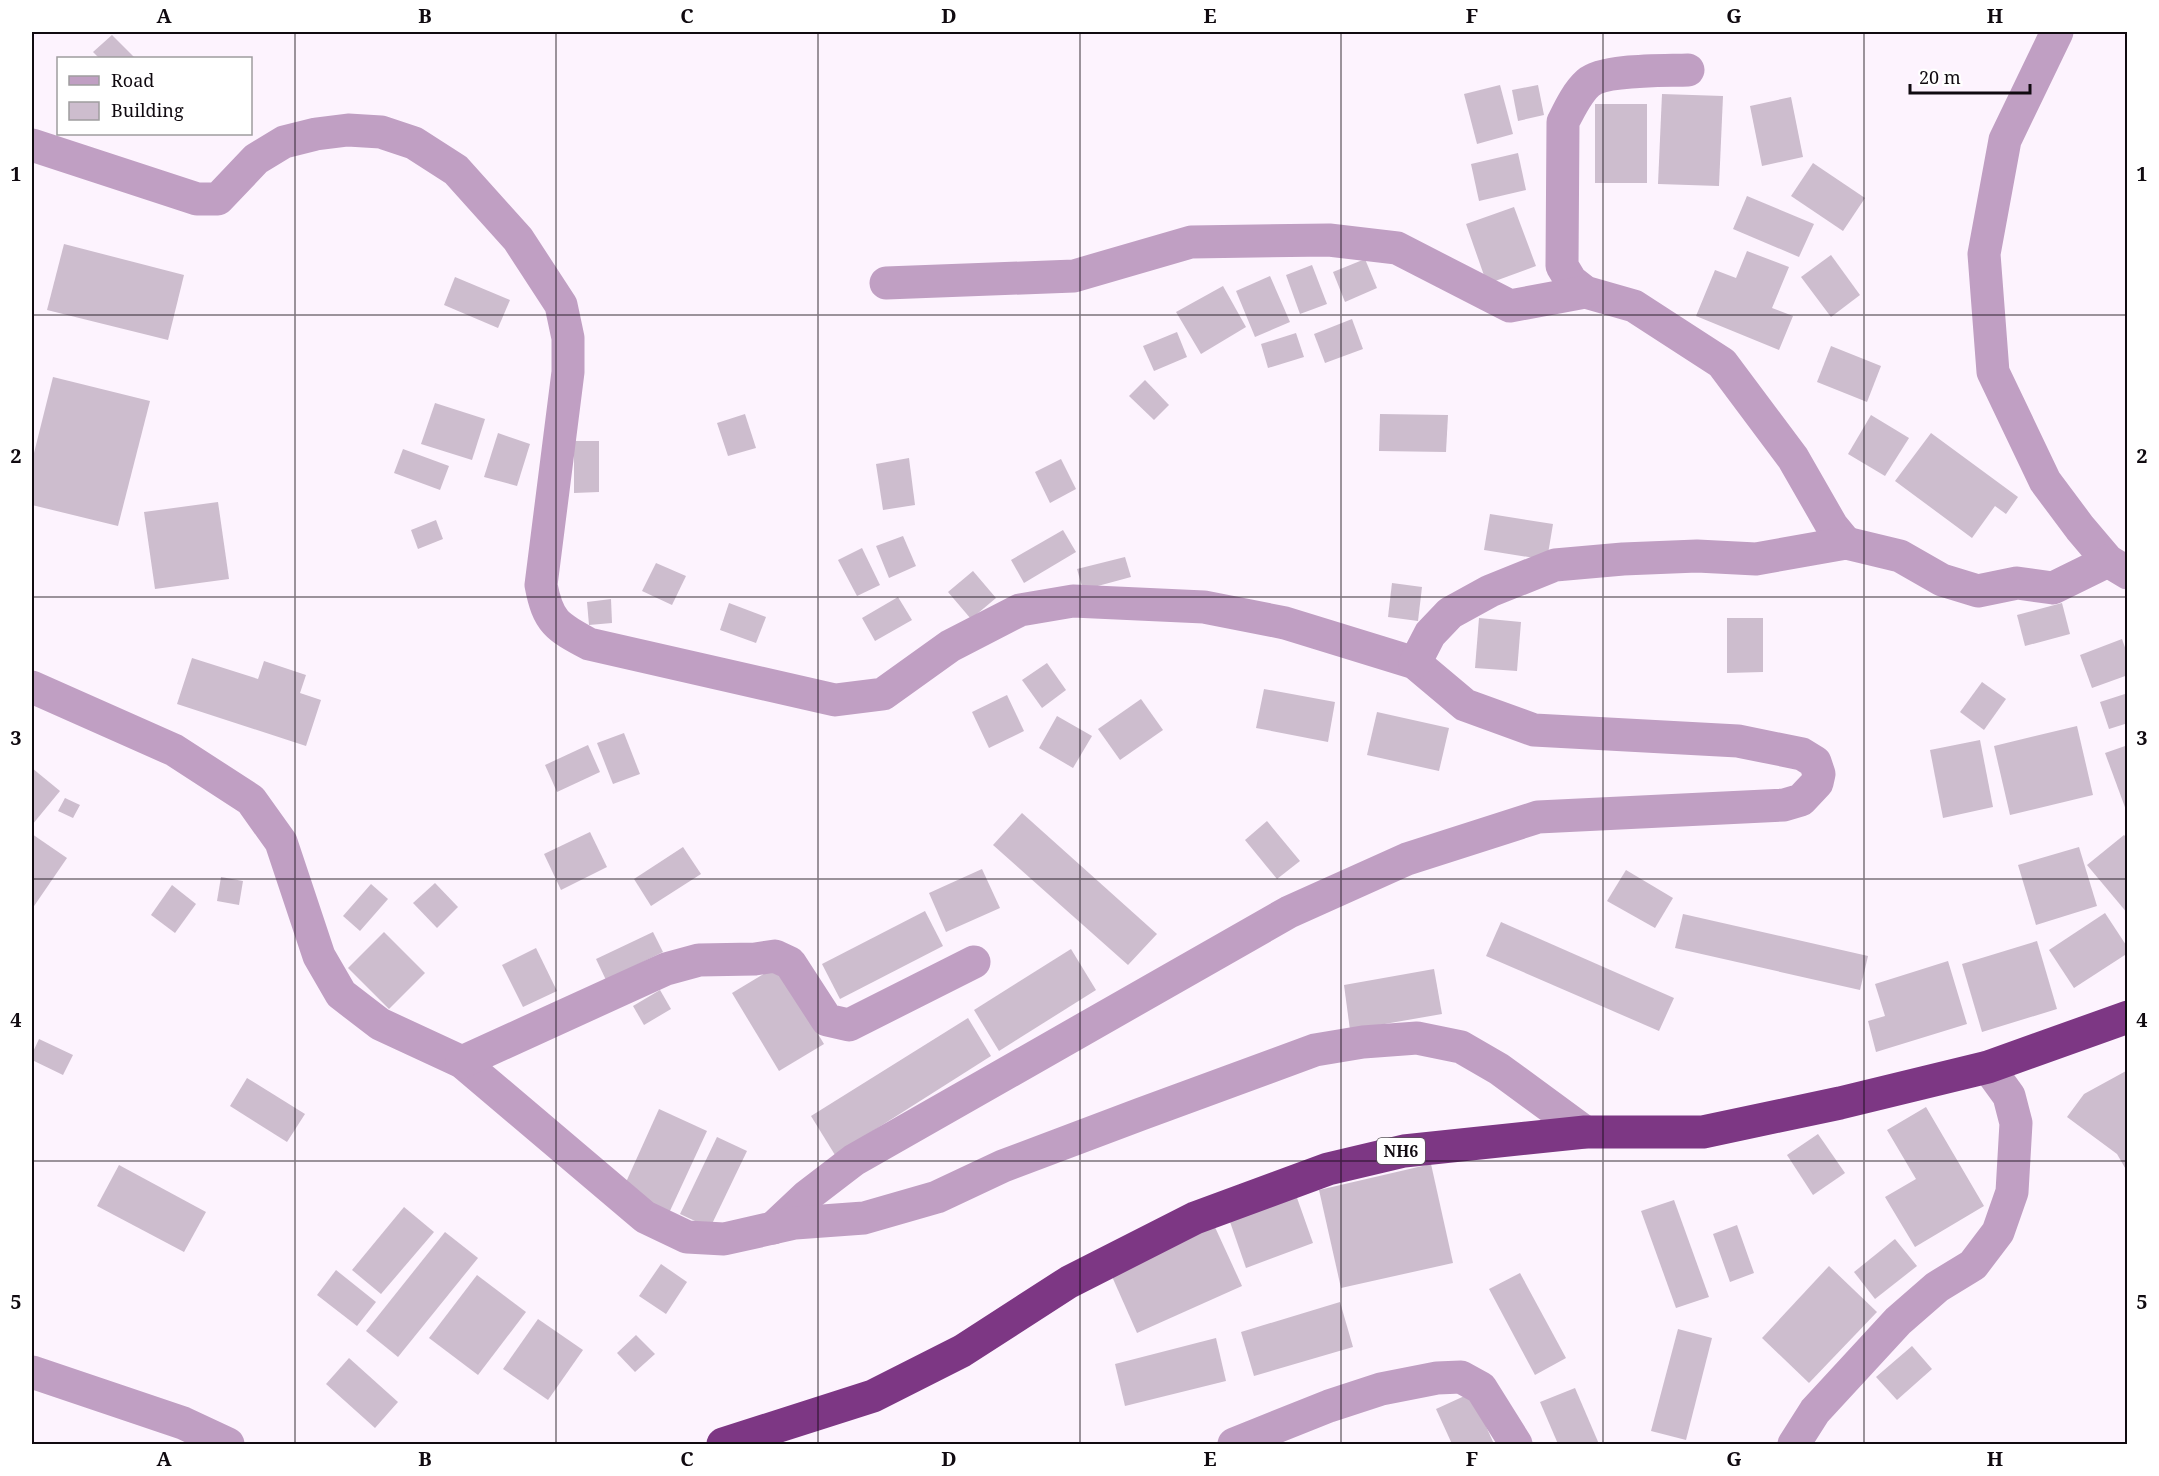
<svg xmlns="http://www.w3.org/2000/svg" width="2159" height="1476" viewBox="0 0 2159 1476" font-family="'Noto Serif',serif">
	<rect width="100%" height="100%" fill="#fdf3fe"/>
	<!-- building -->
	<g fill="#cdbdce">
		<path d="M112 35 135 58H99L93 52Z"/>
		<path d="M1500 85 1513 134 1477 144 1464 94Z"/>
		<path d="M1538 85 1544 115 1518 121 1512 90Z"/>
		<path d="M1662 94 1723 96 1719 186 1658 184Z"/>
		<path d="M1791 97 1803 157 1762 166 1750 106Z"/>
		<rect x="1595" y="104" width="52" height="79"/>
		<path d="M1518 153 1526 190 1479 201 1471 164Z"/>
		<path d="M1813 163 1865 198 1843 231 1791 196Z"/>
		<path d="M1747 196 1814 224 1799 257 1733 229Z"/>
		<path d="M1514 207 1536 266 1487 284 1466 224Z"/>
		<path d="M64 244 184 275 168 340 47 310Z"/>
		<path d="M1747 251 1789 267 1772 308 1793 316 1779 350 1696 316 1715 270 1736 278Z"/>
		<path d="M1831 255 1860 295 1831 317 1801 277Z"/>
		<path d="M1365 259 1377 288 1345 302 1333 272Z"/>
		<path d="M1312 265 1327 304 1300 314 1286 275Z"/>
		<path d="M1270 276 1290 322 1255 337 1236 291Z"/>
		<path d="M455 277 510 300 498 328 444 305Z"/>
		<path d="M1223 286 1246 327 1201 354 1176 312Z"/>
		<path d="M1352 319 1363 349 1325 363 1314 334Z"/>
		<path d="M1177 332 1187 357 1154 371 1143 346Z"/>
		<path d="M1296 333 1304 357 1268 368 1261 344Z"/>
		<path d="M1831 346 1881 366 1867 402 1817 382Z"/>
		<path d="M53 377 150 401 118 526 32 505V461Z"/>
		<path d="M1145 380 1169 405 1154 420 1129 396Z"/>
		<path d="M435 403 485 419 472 460 421 444Z"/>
		<path d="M745 414 756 448 728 456 717 423Z"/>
		<path d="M1380 414 1448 415 1446 452 1379 451Z"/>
		<path d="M1871 415 1909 438 1885 476 1848 454Z"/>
		<path d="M498 433 530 444 517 486 484 477Z"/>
		<path d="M1931 433 2018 497 2006 514 1995 506 1972 538 1895 481Z"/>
		<path d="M574 441H599V492L574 493Z"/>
		<path d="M403 449 449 466 440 490 394 473Z"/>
		<path d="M909 458 915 505 883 510 876 464Z"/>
		<path d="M1061 459 1076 489 1050 503 1035 472Z"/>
		<path d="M218 502 229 579 155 589 144 512Z"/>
		<path d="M1490 514 1553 524 1547 560 1484 550Z"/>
		<path d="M436 520 443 539 418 549 411 530Z"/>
		<path d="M1063 530 1076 552 1024 583 1011 560Z"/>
		<path d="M903 536 916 566 889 578 876 546Z"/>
		<path d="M862 548 880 585 857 596 838 560Z"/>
		<path d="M1125 557 1131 577 1083 590 1077 569Z"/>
		<path d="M656 563 686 576 672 605 642 591Z"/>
		<path d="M973 571 996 598 971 619 948 592Z"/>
		<path d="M1392 583 1422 587 1418 621 1388 617Z"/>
		<path d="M898 597 912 620 875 641 862 618Z"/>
		<path d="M611 599 612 623 589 625 587 602Z"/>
		<path d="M729 603 766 617 756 643 720 630Z"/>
		<path d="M2062 603 2070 634 2025 646 2017 615Z"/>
		<path d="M1479 618 1521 622 1517 671 1475 668Z"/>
		<path d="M1727 618H1763V672L1727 673Z"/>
		<path d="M2122 639 2128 656V675L2092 688 2080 655Z"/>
		<path d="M192 658 258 679 264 661 306 675 300 693 321 700 306 746 177 704Z"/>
		<path d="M1047 663 1066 690 1042 708 1022 680Z"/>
		<path d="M1982 682 2006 699 1984 730 1960 712Z"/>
		<path d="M1264 689 1335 702 1328 742 1256 728Z"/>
		<path d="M2128 693V723L2109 729 2100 702Z"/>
		<path d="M1007 695 1024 731 989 748 972 712Z"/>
		<path d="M1141 699 1163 730 1120 760 1098 729Z"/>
		<path d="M1377 712 1449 728 1439 771 1367 755Z"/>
		<path d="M1057 716 1092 736 1073 768 1039 748Z"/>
		<path d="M2077 726 2093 795 2010 815 1994 746Z"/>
		<path d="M624 733 640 774 613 784 597 743Z"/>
		<path d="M1980 740 1993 807 1943 818 1930 750Z"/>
		<path d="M588 745 600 772 557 792 545 765Z"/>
		<path d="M2128 745V810H2126L2105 753Z"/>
		<path d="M32 768 60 791 32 825Z"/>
		<path d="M65 798 80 805 73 818 58 811Z"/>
		<path d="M1022 813 1157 934 1128 965 993 845Z"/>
		<path d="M1267 821 1300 861 1277 879 1245 840Z"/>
		<path d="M590 832 607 867 561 890 544 854Z"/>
		<path d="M32 834 67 858 32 909Z"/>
		<path d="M2124 835 2128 839V914L2087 865Z"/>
		<path d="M683 847 701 874 651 906 634 879Z"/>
		<path d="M2079 847 2097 906 2036 925 2018 865Z"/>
		<path d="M982 869 1000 908 946 932 929 893Z"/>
		<path d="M1626 870 1673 898 1655 928 1607 901Z"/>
		<path d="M221 877 243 881 239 905 217 901Z"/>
		<path d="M435 883 458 907 437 928 413 903Z"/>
		<path d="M371 884 388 899 360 931 343 916Z"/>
		<path d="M172 885 196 904 175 933 151 915Z"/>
		<path d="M925 911 943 946 840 999 822 964Z"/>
		<path d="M2105 913 2128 948V953L2074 988 2049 950Z"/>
		<path d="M1683 914 1868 956 1860 990 1675 948Z"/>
		<path d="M1501 922 1674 998 1659 1031 1486 956Z"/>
		<path d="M384 932 425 973 389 1009 348 968Z"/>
		<path d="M653 932 663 952 606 980 596 959Z"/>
		<path d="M2037 941 2057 1009 1982 1032 1962 964Z"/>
		<path d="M536 948 557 991 523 1007 502 965Z"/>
		<path d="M1071 949 1096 990 999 1051 974 1010Z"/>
		<path d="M1948 961 1967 1024 1876 1052 1868 1021 1885 1016 1875 984Z"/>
		<path d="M777 966 824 1044 779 1071 732 993Z"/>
		<path d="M1434 969 1442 1014 1350 1030 1344 985Z"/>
		<path d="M660 990 671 1009 644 1025 633 1006Z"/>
		<path d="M968 1018 991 1056 835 1155 811 1116Z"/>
		<path d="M39 1039 73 1055 63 1075 32 1060V1054Z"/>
		<path d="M2126 1071 2128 1074V1173L2117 1154 2067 1117 2084 1094Z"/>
		<path d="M247 1078 305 1114 287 1142 230 1106Z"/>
		<path d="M1926 1107 1984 1206 1915 1247 1885 1197 1916 1179 1887 1130Z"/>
		<path d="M659 1109 707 1131 669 1213 622 1191Z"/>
		<path d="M1818 1134 1845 1173 1813 1195 1787 1155Z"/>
		<path d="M717 1137 747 1151 710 1228 680 1214Z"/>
		<path d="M1431 1164 1453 1263 1341 1288 1319 1190Z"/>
		<path d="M119 1165 206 1212 184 1252 97 1206Z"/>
		<path d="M1296 1195 1313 1243 1246 1268 1229 1219Z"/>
		<path d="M1674 1200 1709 1297 1676 1308 1641 1211Z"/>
		<path d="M404 1207 434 1232 381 1294 352 1270Z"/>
		<path d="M1214 1225 1242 1286 1137 1333 1110 1272Z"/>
		<path d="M1737 1225 1754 1273 1730 1282 1713 1234Z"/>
		<path d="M445 1232 478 1258 398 1357 366 1331Z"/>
		<path d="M1895 1239 1917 1266 1875 1299 1854 1272Z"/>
		<path d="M661 1264 687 1282 666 1314 639 1296Z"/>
		<path d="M1829 1266 1877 1312 1809 1383 1762 1338Z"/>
		<path d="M336 1270 376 1302 357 1326 317 1295Z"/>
		<path d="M1520 1273 1566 1358 1535 1375 1489 1289Z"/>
		<path d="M477 1275 526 1312 478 1375 429 1338Z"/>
		<path d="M1340 1302 1353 1347 1254 1376 1241 1332Z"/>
		<path d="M538 1319 583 1350 548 1400 503 1369Z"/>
		<path d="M1678 1329 1712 1338 1686 1440 1651 1431Z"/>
		<path d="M636 1335 655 1354 635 1372 617 1353Z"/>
		<path d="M1216 1338 1226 1381 1125 1406 1115 1364Z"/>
		<path d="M1912 1346 1932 1369 1897 1400 1876 1377Z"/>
		<path d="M349 1358 398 1402 375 1428 326 1384Z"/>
		<path d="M1575 1388 1599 1444H1558L1540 1402Z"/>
		<path d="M1471 1393 1494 1444H1452L1436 1409Z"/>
	</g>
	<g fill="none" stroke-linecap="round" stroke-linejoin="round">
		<!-- minor -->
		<g stroke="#c09fc3" stroke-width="33">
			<path d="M2057 32 2005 140 1984 254 1993 372 2045 481 2080 528 2108 561 2128 573"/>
			<path d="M1688 70C1666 71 1604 69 1588 83 1577 93 1570 108 1563 122L1562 266 1571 281 1585 292 1634 306 1722 363 1793 458 1832 526 1846 543"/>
			<path d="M32 145 197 199H218L256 159 284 142 316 134 348 130 381 132 414 143 456 170 518 239 561 305 568 338V372L541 585C548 622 557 627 589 644L835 700 883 694 950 646 1020 610 1073 601 1204 607 1285 623 1415 663 1465 705 1534 730 1738 741 1802 754 1815 762 1819 774 1817 783 1801 800 1784 805 1538 817 1407 859 1289 912 854 1160 807 1196 773 1228"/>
			<path d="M886 283 1074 276 1191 242 1329 240 1397 248 1510 306 1585 292"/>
			<path d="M1415 663 1430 634 1450 613 1490 591 1555 565 1623 559 1697 556 1756 559 1846 543 1900 556 1942 580 1978 591 2017 583 2053 588 2108 561"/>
			<path d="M32 687 174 750 251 800 281 842 319 956 341 994 380 1024 462 1062 645 1217 687 1237 724 1239 795 1223 864 1218 937 1197 1003 1166 1141 1114 1315 1050 1363 1042 1417 1038 1461 1047 1499 1069 1585 1132"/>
			<path d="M462 1062 666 969 699 960 755 959 775 956 790 963 827 1020 849 1025 974 962"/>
			<path d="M32 1372 183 1423 228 1444"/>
			<path d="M1234 1444 1329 1406 1381 1389 1437 1378 1461 1377 1481 1388 1516 1444"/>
			<path d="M1794 1444 1815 1411 1898 1321 1937 1287 1973 1265 1998 1232 2012 1192 2016 1123 2009 1096 1988 1067"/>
		</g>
		<!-- highway -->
		<path stroke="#7d3784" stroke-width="33" d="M723 1444 873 1396 962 1351 1069 1282 1195 1218 1328 1169 1404 1151 1585 1132H1703L1840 1103 1988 1067 2128 1017"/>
	</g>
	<!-- grid -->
	<path fill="none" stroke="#100a10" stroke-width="1.5" stroke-opacity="0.55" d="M295 32V1444M556 32V1444M818 32V1444M1080 32V1444M1341 32V1444M1603 32V1444M1864 32V1444M32 315H2128M32 597H2128M32 879H2128M32 1161H2128"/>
	<g text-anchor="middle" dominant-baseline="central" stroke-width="5" stroke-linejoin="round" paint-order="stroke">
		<!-- shield labels -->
		<rect fill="#fff" stroke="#585458" stroke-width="1.5" x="1377" y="1138" width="48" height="26" rx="4.5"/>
		<g font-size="16" font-weight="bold" fill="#100a10">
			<text x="1401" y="1151">NH6</text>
		</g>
	</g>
	<!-- border -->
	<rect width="2159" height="1476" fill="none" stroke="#ffffff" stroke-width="66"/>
	<!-- legend -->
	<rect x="57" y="57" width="195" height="78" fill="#ffffff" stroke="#9f9d9f" stroke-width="1.5"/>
	<rect x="69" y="76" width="30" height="9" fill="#c09fc3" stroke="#9f9d9f" stroke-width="1.5"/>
	<text x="111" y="87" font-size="18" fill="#100a10">Road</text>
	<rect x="69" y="102" width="30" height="18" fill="#cdbdce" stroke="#9f9d9f" stroke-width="1.5"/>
	<text x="111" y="117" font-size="18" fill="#100a10">Building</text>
	<!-- scale -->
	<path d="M1910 84v9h120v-9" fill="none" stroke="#100a10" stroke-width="3"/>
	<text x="1919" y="84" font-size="18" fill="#100a10" stroke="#ffffff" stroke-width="4.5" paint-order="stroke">20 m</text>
	<rect x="33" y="33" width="2093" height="1410" fill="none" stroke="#100a10" stroke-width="2"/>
	<g font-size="20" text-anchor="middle" font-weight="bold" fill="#100a10">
		<text x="164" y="23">A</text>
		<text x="425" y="23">B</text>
		<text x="687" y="23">C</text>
		<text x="949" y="23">D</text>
		<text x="1210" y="23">E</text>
		<text x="1472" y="23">F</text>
		<text x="1734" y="23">G</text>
		<text x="1995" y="23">H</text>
		<text x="16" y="181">1</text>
		<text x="2142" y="181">1</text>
		<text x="16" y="463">2</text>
		<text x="2142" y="463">2</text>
		<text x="16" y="745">3</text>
		<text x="2142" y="745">3</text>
		<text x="16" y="1027">4</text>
		<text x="2142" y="1027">4</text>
		<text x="16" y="1309">5</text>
		<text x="2142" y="1309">5</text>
		<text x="164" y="1466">A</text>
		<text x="425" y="1466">B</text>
		<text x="687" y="1466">C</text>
		<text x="949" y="1466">D</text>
		<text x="1210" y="1466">E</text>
		<text x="1472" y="1466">F</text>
		<text x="1734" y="1466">G</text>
		<text x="1995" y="1466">H</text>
	</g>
</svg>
